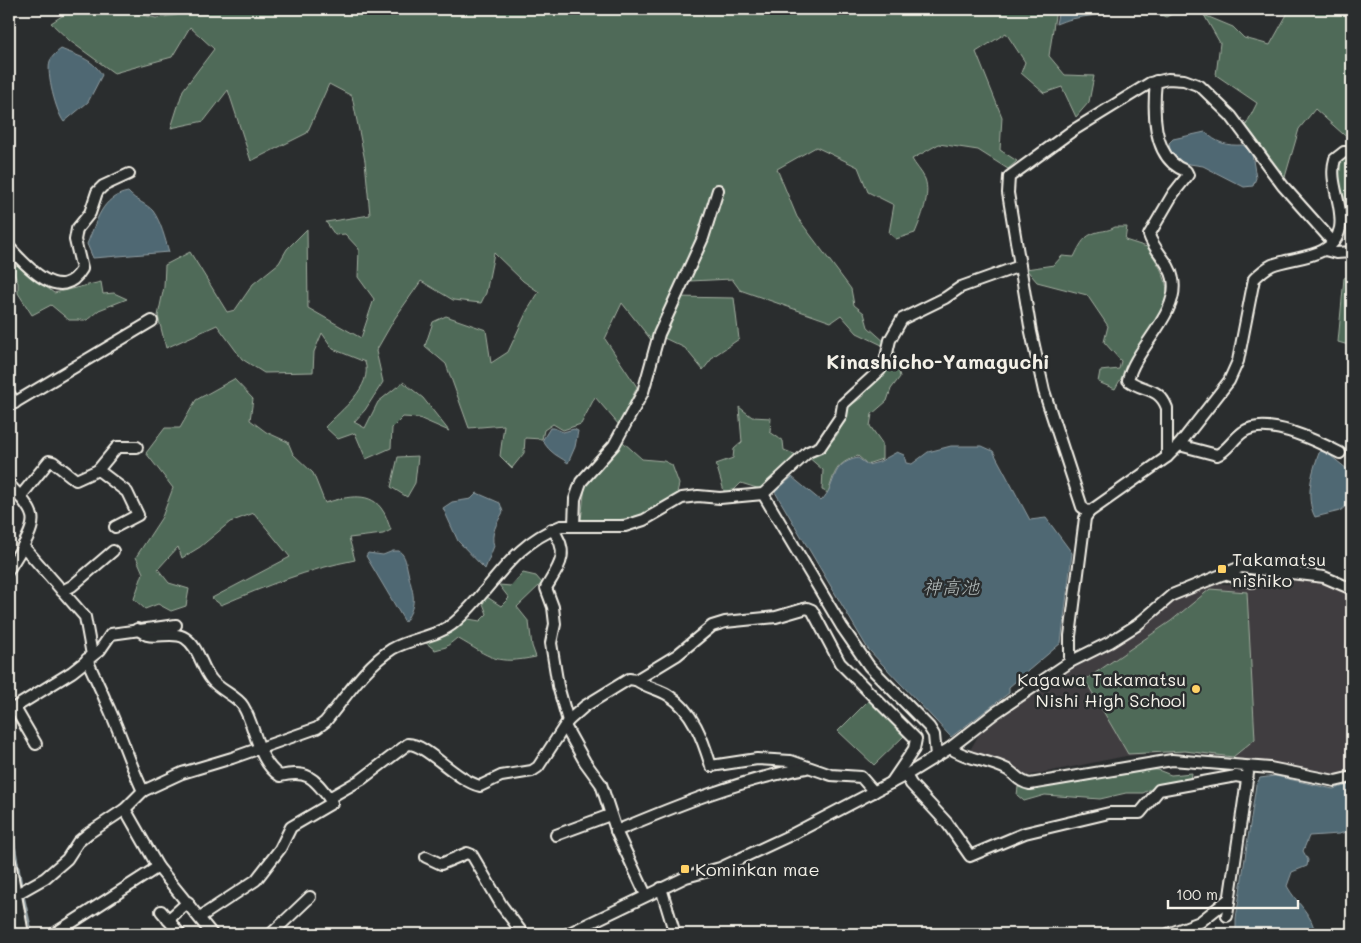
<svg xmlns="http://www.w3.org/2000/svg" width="1361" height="943" viewBox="0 0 1361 943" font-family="Mali,'Klee One',sans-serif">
	<rect width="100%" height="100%" fill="#2a2d2e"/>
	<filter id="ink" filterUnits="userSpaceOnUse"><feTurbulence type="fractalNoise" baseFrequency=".02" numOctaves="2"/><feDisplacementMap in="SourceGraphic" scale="10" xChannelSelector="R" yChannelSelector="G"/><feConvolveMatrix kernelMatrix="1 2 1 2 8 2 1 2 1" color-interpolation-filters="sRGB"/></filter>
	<g filter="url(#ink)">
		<!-- built -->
		<path fill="#3f3c3f" d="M1251 574 1306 578 1352 593V772L1337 776 1260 762 1185 752 1164 753 1126 756 1022 777 1002 760 969 752 979 734 1011 709 1070 670 1130 635 1172 600 1215 583 1250 586Z"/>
		<!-- green -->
		<g fill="#506a58" stroke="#a2aea0">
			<path d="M69 9H130L133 13 156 18 177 15V9H1056L1049 56 1065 75 1094 76 1089 102 1076 117 1062 87 1044 93 1021 73 1025 62 1006 33 976 52 1002 117 1000 150 1017 161 1008 169 978 150 939 144 912 159C915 165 922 172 925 179 931 195 921 218 915 233L896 239 889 233 894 205 868 192 858 167 816 147 777 169 797 217 851 289 854 305 864 313 868 327 886 343 884 346 857 333 841 315 831 322 740 290 732 279 690 281 682 273 675 297 734 298 739 339 714 356 703 370 685 348 662 337 652 341 622 303 605 339 637 387 619 425 595 397 581 424 563 430 553 424 544 430 542 439 525 438 524 453 512 468 500 456 504 425 469 428 446 364 425 346 433 322 446 316 486 330 491 363 508 352 527 311 539 292 523 281 494 253 486 293 481 303 453 300 421 281 395 318 376 351 383 382 365 410 354 422 365 428 378 402 403 382 423 398 449 431 419 418 403 417 392 428 391 448 366 459 355 433 338 439 325 427C341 410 373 387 365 362L333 349 322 333 314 352 313 372 264 373 242 359 217 325 166 348 158 316 164 287 165 265 190 252 227 312 235 310 253 284 279 263 287 249 307 229 308 308 361 338 374 299 358 277 359 249 345 234 335 235 326 222 370 215 365 161 352 96 329 84 307 133 251 161 228 90 204 121 171 128 183 90 214 49 190 27 172 57 114 73 70 41 51 23 68 12Z"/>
			<path d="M1146 9H1182L1166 17Z"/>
			<path d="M1290 9H1352V142L1315 109 1299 129 1285 177 1246 125 1257 103 1216 75 1220 43 1204 15 1233 27 1244 38 1270 45Z"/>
			<path d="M1352 153V218H1350L1338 176 1339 159Z"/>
			<path d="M1115 227H1127L1125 240 1147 247C1156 261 1167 275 1167 293 1167 309 1125 370 1115 389L1098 382 1100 371 1119 369 1121 361 1104 342 1108 326 1087 295 1037 282 1026 269 1054 265 1062 256 1074 257C1078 249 1083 237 1092 234 1100 230 1107 232 1115 227Z"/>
			<path d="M17 265 54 293 101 282 103 294 114 293 127 299 99 310 87 320H69L51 305 32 315 18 293V283L12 268Z"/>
			<path d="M1352 275V346L1338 342 1344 278Z"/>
			<path d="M894 351 900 377 891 389 887 401 872 414 870 426 882 443V459L867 464 858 456C835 464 835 471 828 493L822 490 823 470 807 456C830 447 843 436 844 410L864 396 866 386 890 353Z"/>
			<path d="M234 379 253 399 250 420 266 432 288 442 293 454 313 473 325 503C342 498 368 490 381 508 386 514 388 523 391 530L383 534 349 538 355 560C308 569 266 586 221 605L212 598 290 557 254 513 230 522 200 547 182 558 178 547 158 569 169 583 189 589 186 606 171 611 158 604 145 609 134 599 143 573 136 557 162 517 173 488 146 453 165 428H180L196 400Z"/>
			<path d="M739 407 752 417 771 418 770 432 783 441 784 450 799 456 763 490 741 483 732 492 724 491 716 464 733 458 734 449 742 442Z"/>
			<path d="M623 442 642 459 664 461 672 465 679 484 676 497 643 516 617 520H581L585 486Z"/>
			<path d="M418 456 415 483 407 497 391 487 398 457Z"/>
			<path d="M523 573 536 576 542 583 517 607 529 622 532 646 536 657C495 665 492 658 457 638L446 647 435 650 425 642 446 634 468 619 480 621 487 614 482 601 487 597 501 606 509 598 499 585 511 586Z"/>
			<path d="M1210 589 1247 592 1255 739 1233 757 1185 751 1128 754 1085 680 1171 621Z"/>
			<path d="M871 698 907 733 874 765 838 731Z"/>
			<path d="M1142 769 1158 770 1171 775 1192 773 1191 780 1155 787 1143 793H1126L1100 799 1045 795 1024 801 1017 795 1018 787H1035Z"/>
		</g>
		<!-- water -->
		<g fill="#4f6773" stroke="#919ea2">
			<path d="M1059 9H1122C1100 17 1076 15 1056 24Z"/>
			<path d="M61 49C77 56 92 58 102 75L88 102 64 122C56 112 46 74 50 61 52 56 57 52 61 49Z"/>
			<path d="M1205 132C1217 143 1226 146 1243 145L1252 154 1256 178 1253 186 1244 187 1203 166 1183 163 1170 151 1169 143 1173 139Z"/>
			<path d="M128 192C136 201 147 204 153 211 161 222 165 239 169 252L93 258 87 244C97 221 101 197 128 192Z"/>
			<path d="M550 428H554L563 432 574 429 578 431 575 447 568 463C562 458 556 456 551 451 547 448 546 444 542 441Z"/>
			<path d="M951 446H982L993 451 1030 520 1046 518 1072 553 1061 643 1009 687V693L951 737 868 649 775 492 792 477 821 501C839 483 828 464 858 458L868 465 879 462 897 452 904 455 906 463 912 464 928 452Z"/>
			<path d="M1321 448 1352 473V501L1340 511 1315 517C1304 496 1313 468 1321 448Z"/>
			<path d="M477 493 500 503 503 512C497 523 490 534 494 546L485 569 458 541 443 508 452 502 471 499Z"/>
			<path d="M393 551H399C406 556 406 564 408 572 412 593 419 601 405 622L366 556 368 553 383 555Z"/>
			<path d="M1275 776 1333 789 1352 784V830L1339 834 1309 836 1303 851 1308 860 1307 866 1292 872 1287 886C1296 903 1313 914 1315 934H1246L1236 931V918L1256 785 1260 778Z"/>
		</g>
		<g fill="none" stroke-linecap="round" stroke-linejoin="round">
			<!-- stream -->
			<g stroke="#919ea2" stroke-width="2.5">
				<path d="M29 544 34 533"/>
				<path d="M9 581 21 560"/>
				<path d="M9 814 22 889"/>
				<path d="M23 894 32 934"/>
			</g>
			<!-- minor casing -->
			<g stroke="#f4f1e8" stroke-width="14">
				<g id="minor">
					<path d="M1156 81C1153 110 1152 159 1186 171L1188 175 1173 194 1149 235C1154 251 1170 262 1173 279 1180 314 1135 348 1128 380 1143 392 1159 386 1167 408V457"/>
					<path d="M9 247C27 267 61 305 82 269L75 240 77 229 90 213 97 192 103 186 129 174"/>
					<path d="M1325 250 1336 253 1352 252"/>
					<path d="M9 394 15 403"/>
					<path d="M9 406 152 321"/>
					<path d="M1179 445 1217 455C1227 451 1233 439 1243 432 1267 416 1317 441 1340 453"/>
					<path d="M98 470 127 492 138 515 115 527"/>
					<path d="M9 484C16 493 29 504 32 516 36 530 16 557 9 569"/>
					<path d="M763 494 842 627 869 666 929 727 934 735 936 756"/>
					<path d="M20 497 49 461 53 462 76 480 98 470 117 447H137"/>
					<path d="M1089 512 1082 507 1044 391 1031 332 1008 193 1009 177 1072 131 1150 83 1168 79 1184 80 1200 86 1231 116 1283 186 1333 242"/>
					<path d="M574 525 575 499 581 482 614 445 643 392 659 334 703 238 718 190"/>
					<path d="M552 529C571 553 559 566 546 588L553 607 555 624 551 643 558 686 568 721"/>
					<path d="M23 546 85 617 92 655"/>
					<path d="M1224 574 1252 582"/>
					<path d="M62 591 72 586 113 551"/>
					<path d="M137 629C140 631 144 634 147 635 158 638 174 631 185 638 199 647 201 667 211 679 219 690 237 696 243 706 256 727 257 761 280 776 307 770 313 777 329 798"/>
					<path d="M87 659C93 674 100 687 106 702 120 731 129 762 143 791"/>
					<path d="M1070 662V636L1085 518 1089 512 1167 457 1179 445 1229 381 1238 361 1254 279C1259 274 1266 268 1272 265 1295 256 1334 259 1340 228 1344 205 1328 182 1335 159L1344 152H1352"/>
					<path d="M636 680C648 688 658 689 668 695 693 710 703 740 711 766L757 759 791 761 831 775 861 777 874 792"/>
					<path d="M15 708 36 744"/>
					<path d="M9 711 72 672 100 650 111 634 176 625"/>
					<path d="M565 726 585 762 601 784 617 833 646 895"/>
					<path d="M950 748C968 760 989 760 1008 770 1017 776 1019 782 1030 784L1172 760 1270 768 1335 781 1352 777"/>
					<path d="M906 775 911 784 947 823 970 856 1025 833 1109 813H1140L1159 790 1236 776 1247 778"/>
					<path d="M125 809 158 867 212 934"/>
					<path d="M616 831C678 805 739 780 806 768"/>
					<path d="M556 835 610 815"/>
					<path d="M426 857 441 864 467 853 472 855 502 906 523 934"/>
					<path d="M661 888 675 934"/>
					<path d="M15 895 45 878 67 859 78 842 89 833 125 809 143 791 182 773 232 758 317 728 325 722C345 698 365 666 392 649 411 638 438 637 455 622 494 588 509 546 561 526H625L644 520 682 498 698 496 720 498 763 494 808 452 820 447 841 416 843 404 880 370 885 362 890 340 902 319 945 298 961 287 1020 266"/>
					<path d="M161 911 180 934"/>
					<path d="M1227 916 1248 773"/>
					<path d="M200 917 256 880 280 849 291 827 332 803 329 798 362 779 408 744C427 744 455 780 480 786L501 776 532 771 538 767 568 721 585 706 629 679 636 680 677 655 712 626 725 622 776 617 807 608 812 610 840 663 916 739 914 749 891 783"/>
					<path d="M168 920 188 902"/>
					<path d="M54 934 158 867"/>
					<path d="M271 934 310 897"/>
					<path d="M567 934 686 877 720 868 793 834 906 775 950 748 995 713 1070 662 1110 642 1137 625 1172 595 1241 567 1324 577 1352 589"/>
					<path d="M1168 934 1200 922 1229 899"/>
				</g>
			</g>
			<!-- major casing -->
			<g stroke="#f4f1e8" stroke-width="16">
				<path id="major" d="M9 862 22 934"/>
			</g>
			<!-- minor -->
			<use href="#minor" stroke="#2a2d2e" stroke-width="10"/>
			<!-- major -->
			<use href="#major" stroke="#2a2d2e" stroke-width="12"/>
			<!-- rail -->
			<path stroke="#f4f1e8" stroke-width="2.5" stroke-dasharray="8 4" stroke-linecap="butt" d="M9 925 11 934"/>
		</g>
	</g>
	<!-- markers -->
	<g fill="#ffd166" stroke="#2a2d2e" stroke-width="2">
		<rect x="1217" y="564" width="10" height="10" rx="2.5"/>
		<circle cx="1196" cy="689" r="5"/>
		<rect x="680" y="864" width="10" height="10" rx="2.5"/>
	</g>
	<g text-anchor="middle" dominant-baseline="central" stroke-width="5" stroke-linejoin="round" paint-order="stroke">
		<!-- poi labels -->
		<g font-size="18" fill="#f4f1e8" stroke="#2a2d2e" text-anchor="start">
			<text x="1232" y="559">Takamatsu<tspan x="1232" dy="21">nishiko</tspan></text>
			<text x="1186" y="679" text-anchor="end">Kagawa Takamatsu<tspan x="1186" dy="21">Nishi High School</tspan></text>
			<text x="695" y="869">Kominkan mae</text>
		</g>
		<!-- water labels -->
		<g font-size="19" font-style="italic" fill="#b2bab9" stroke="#2a2d2e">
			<text x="951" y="586">神高池</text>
		</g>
		<!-- quarter labels -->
		<g font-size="20" font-weight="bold" fill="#f4f1e8" stroke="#2a2d2e">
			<text x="938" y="361">Kinashicho-Yamaguchi</text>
		</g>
	</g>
	<!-- margin -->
	<rect width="1361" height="943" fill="none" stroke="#2a2d2e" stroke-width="30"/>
	<rect x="15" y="15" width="1331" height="913" fill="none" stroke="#f4f1e8" stroke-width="2" filter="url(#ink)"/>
	<!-- scale -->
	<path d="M1168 900v8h130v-8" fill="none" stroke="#f4f1e8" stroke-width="2.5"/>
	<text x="1176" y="900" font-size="15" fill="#f4f1e8" stroke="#2a2d2e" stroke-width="4" paint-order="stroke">100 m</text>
</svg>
